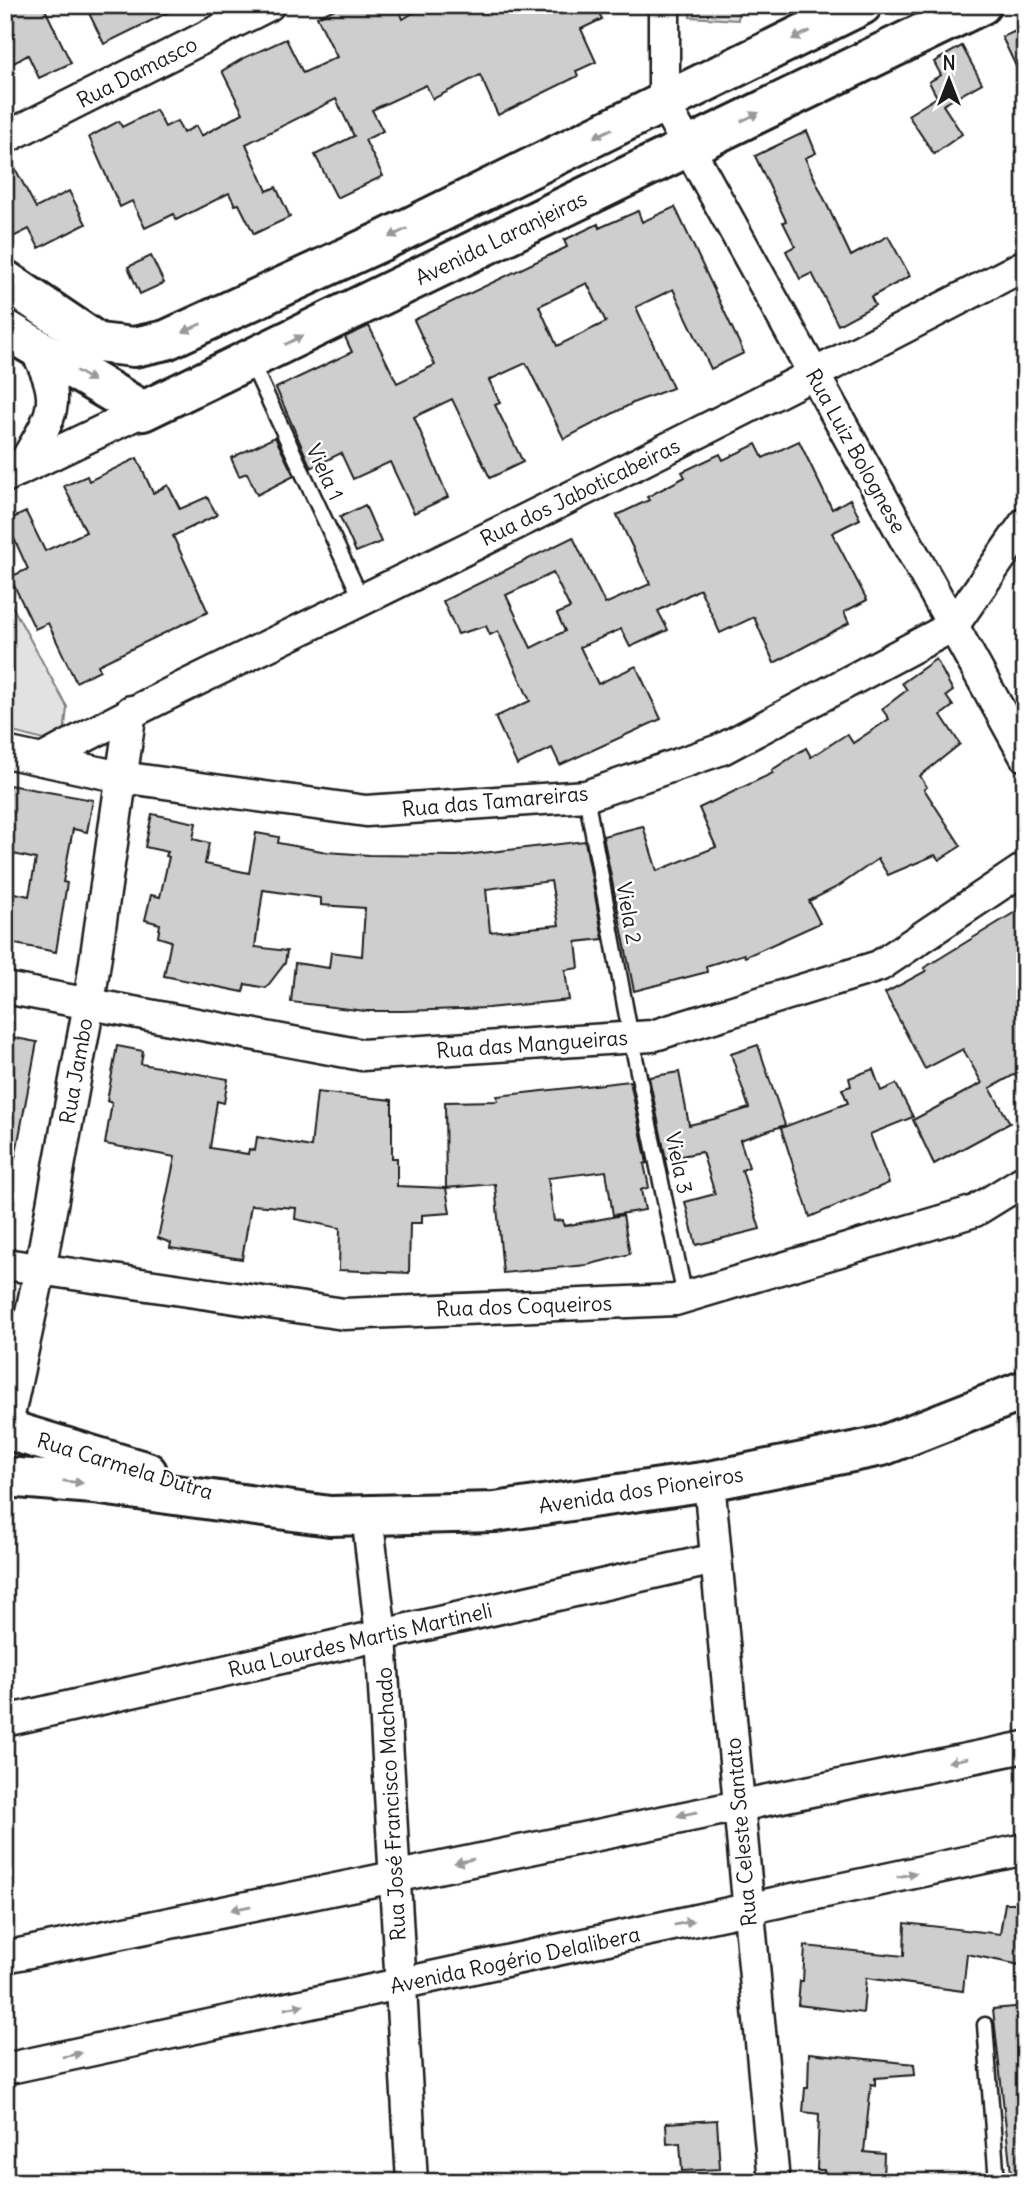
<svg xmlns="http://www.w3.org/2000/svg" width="1030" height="2187" viewBox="0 0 1030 2187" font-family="Delius,sans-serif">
	<rect width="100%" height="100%" fill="#fff"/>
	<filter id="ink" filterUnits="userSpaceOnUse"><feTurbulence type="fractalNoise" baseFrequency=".0143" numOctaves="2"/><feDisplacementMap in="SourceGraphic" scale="14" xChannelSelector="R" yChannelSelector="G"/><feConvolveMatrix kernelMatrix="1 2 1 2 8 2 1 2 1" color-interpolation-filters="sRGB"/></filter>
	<g filter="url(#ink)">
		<!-- green -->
		<g fill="#e2e2e2" stroke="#7f7f7f" stroke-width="2">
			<path d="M690 5H738V20L690 17Z"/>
			<path d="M5 593 67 707 63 745 5 730Z"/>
		</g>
		<!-- building -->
		<g fill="#cecece" stroke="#1c1c1c" stroke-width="2" fill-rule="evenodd">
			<path d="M5 5H43L71 63 39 78 28 55 5 68Z"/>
			<path d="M85 5H183L104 44Z"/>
			<path d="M344 5H397L403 19 426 5H595L602 19 581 29 596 62 576 71 578 76 498 115 480 75 433 99 426 85 372 110 383 131 365 140 383 176 337 198 315 155 354 136 336 99 246 144 267 191 276 187 290 217 254 234 239 204 235 205 229 193 176 220 174 214 145 228 132 201 120 207 89 137 119 121 122 127 156 110 165 127 177 121 183 133 196 126 201 136 243 113 222 71 244 58 286 39 303 73 337 57 317 17Z"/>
			<path d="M1025 27V85L1002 37Z"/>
			<path d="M962 46 982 83 943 105 962 134 934 154 908 115 937 97 929 82 941 75 934 62Z"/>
			<path d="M807 131 816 153 805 158 851 256 888 236 910 276 871 297 875 305 838 325 812 273 800 279 786 251 795 246 783 222 786 221 755 156Z"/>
			<path d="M5 155H8L36 208 69 191 86 224 39 248 29 229 5 241Z"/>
			<path d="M675 207 744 353 711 369 673 289 636 307 673 388 635 402 564 439 526 363 489 380 500 403 495 405 523 462 490 478 452 399 414 417 448 497 414 513 390 462 353 479 341 453 311 468 276 388 352 352 345 337 369 326 397 383 435 365 414 320 567 247 564 240 598 224 599 228 638 211 642 222ZM587 283 606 322 557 346 539 306Z"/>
			<path d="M151 256 164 283 140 294 128 267Z"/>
			<path d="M275 437 294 476 257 495 247 473 239 476 231 458Z"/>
			<path d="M799 441 832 509 850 499 860 519 832 533 867 600 844 612 849 623 774 663 754 617 720 633 700 589 658 611 668 630 630 647 621 629 580 647 598 684 636 666 661 719 560 765 552 748 517 765 495 717 530 701 498 631 490 635 486 626 458 634 443 601 573 537 605 604 650 584 617 515 649 500 647 497 685 477 682 472 720 454 723 460 756 444 763 458ZM553 573 570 608 557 614 565 631 531 648 506 595Z"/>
			<path d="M137 458 153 493 168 485 180 509 207 497 217 515 173 536 208 612 98 665 100 670 76 682 48 623 35 629 10 577 28 569 6 521 26 512 45 551 86 532 64 486 87 476 89 481Z"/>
			<path d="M365 505 381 542 356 552 340 517Z"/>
			<path d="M936 659 953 691 946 696 953 706 941 715 960 744 920 776 927 787 924 789 961 846 939 860 935 855 888 875 878 859 839 886 809 901 820 923 745 957 744 954 706 966 707 972 634 991 603 836 643 826 657 871 716 847 699 808 773 773 772 770 806 748 811 757 847 734 853 743 889 719 882 709 907 690 902 683Z"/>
			<path d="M9 785 93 800 87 832 73 829 63 882 67 883 56 952 5 942V891L29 896 36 859 9 853 11 846 5 845 10 816 5 815Z"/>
			<path d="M152 814 196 823 193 839 209 843 205 864 249 873 256 833 279 837 278 843 327 852 369 855 457 856 585 841 603 939 576 942 579 968 565 970 569 1000 488 1008 404 1011H365L291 1002 295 963 329 968 331 952 362 956 365 908 321 905V898L263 890 255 947 287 951 285 963 266 988 245 984 243 992 164 976 171 941 158 937 160 924 145 920 151 895 160 897 169 857 166 856 168 852 145 847ZM551 881 559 925 490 932 486 889Z"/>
			<path d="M1025 906V1069L990 1088 1010 1123 934 1164 913 1120 982 1083 963 1049 925 1069 885 993 926 971 924 968Z"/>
			<path d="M5 1036 37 1042 15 1158 5 1157Z"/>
			<path d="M758 1045 785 1125 740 1140 749 1167 742 1170 760 1229 696 1245 685 1202 715 1194 702 1152 666 1159 649 1077 679 1072 689 1125 714 1119 749 1108 731 1054Z"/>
			<path d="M117 1046 143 1051 141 1064 228 1079 224 1103 217 1101 210 1148 248 1154 249 1149 255 1151 257 1137 311 1147 317 1092 392 1100V1158H397V1186L446 1188 445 1102 498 1101 497 1096 630 1081 647 1163 644 1164 649 1187 641 1190 645 1210 613 1215 606 1171 548 1178 554 1221 563 1220 564 1226 623 1215 630 1254 587 1265 503 1273 495 1184 446 1188 450 1213 422 1215V1223H410L409 1273 339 1270 340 1228 295 1219 296 1208 251 1205 242 1259 170 1248 171 1243 158 1238 175 1157 105 1144 112 1103 107 1101Z"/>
			<path d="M873 1069 881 1091 896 1084 913 1117 870 1134 889 1183 810 1217 781 1128 848 1103 842 1089 851 1086 849 1078Z"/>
			<path d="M1005 1903H1025V1949L1020 1965 967 1954 963 1991 866 1978 863 2013 798 2005 800 1981H803L805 1946 904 1956 905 1923 1000 1934Z"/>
			<path d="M1025 2006V2173H1011L993 2009Z"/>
			<path d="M809 2053 914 2064 915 2075 875 2078V2085L871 2084 864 2152 884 2154 883 2178 870 2176V2182H824V2170H817L819 2114 803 2112 805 2088H808Z"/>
			<path d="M717 2120 720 2169 682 2171 680 2143 667 2144 666 2123Z"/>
		</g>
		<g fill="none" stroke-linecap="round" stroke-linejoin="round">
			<!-- service casing -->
			<g stroke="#1c1c1c" stroke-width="19">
				<g id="service">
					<path d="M251 362 362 600"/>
					<path d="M586 796 631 1038 685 1297"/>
					<path d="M985 2025 997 2182"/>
				</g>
			</g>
			<!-- minor casing -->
			<g stroke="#1c1c1c" stroke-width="35">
				<g id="minor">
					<path d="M664 5V103L1025 756"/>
					<path d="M5 138 269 5"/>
					<path d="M20 470C52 414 67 404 32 344"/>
					<path d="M5 477 143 411"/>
					<path d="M5 752 121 777 366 811 586 796 722 749 953 626 1025 523"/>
					<path d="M42 760C147 702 256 652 364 599 585 491 806 379 1025 265"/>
					<path d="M5 988 362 1055 652 1036 879 966 1025 868"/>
					<path d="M5 1264 344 1314 675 1300 975 1211 1025 1180"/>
					<path d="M6 1429 40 1270 89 1004 131 711"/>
					<path d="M709 1481 774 2182"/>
					<path d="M367 1515 381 1635 412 2182"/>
					<path d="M5 1721 715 1559"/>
					<path d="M5 1957 1025 1747"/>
					<path d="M5 2069 1025 1849"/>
				</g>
			</g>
			<!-- secondary casing -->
			<g stroke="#1c1c1c" stroke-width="44">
				<g id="secondary">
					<path d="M5 1429 147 1472"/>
					<path d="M5 1477 94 1484 330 1516 495 1512 709 1481 882 1446 1025 1390"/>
				</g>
			</g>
			<!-- primary casing -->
			<g stroke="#1c1c1c" stroke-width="44">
				<g id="primary">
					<path d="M5 280 98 343 134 347 166 340 380 242 862 5"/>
					<path d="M5 329 143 411 981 5"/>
				</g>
			</g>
			<!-- service -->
			<use href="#service" stroke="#fff" stroke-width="14"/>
			<!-- minor -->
			<use href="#minor" stroke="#fff" stroke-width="30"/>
			<!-- secondary -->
			<use href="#secondary" stroke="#fff" stroke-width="38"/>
			<!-- primary -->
			<use href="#primary" stroke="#fff" stroke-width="38"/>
		</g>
		<!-- one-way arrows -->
		<defs><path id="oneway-solid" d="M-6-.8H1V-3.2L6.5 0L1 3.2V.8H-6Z" transform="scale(1.75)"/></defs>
		<g fill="#999">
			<use href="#oneway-solid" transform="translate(801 35) rotate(154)"/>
			<use href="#oneway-solid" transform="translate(750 117) rotate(-26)"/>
			<use href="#oneway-solid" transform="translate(603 133) rotate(154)"/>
			<use href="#oneway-solid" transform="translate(398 233) rotate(154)"/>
			<use href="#oneway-solid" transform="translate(192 328) rotate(155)"/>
			<use href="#oneway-solid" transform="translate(294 340) rotate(-27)"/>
			<use href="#oneway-solid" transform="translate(85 376) rotate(31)"/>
			<use href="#oneway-solid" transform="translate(73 1482) rotate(6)"/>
			<use href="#oneway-solid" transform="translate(958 1760) rotate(169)"/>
			<use href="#oneway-solid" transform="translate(687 1814) rotate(168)"/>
			<use href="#oneway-solid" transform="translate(464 1861) rotate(168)"/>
			<use href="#oneway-solid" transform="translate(907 1875) rotate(-12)"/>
			<use href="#oneway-solid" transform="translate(241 1908) rotate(168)"/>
			<use href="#oneway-solid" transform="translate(684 1923) rotate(-12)"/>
			<use href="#oneway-solid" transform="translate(294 2007) rotate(-12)"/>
			<use href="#oneway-solid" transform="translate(72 2055) rotate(-12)"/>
		</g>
	</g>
	<g text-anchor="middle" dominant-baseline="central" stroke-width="5" stroke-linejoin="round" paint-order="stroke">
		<!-- street labels -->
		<g font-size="21" fill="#1c1c1c" stroke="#fff">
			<text transform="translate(137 72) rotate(-27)">Rua Damasco</text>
			<text transform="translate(501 238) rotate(-26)">Avenida Laranjeiras</text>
			<text transform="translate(856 451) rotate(61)">Rua Luiz Bolognese</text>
			<text transform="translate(325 472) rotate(65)">Viela 1</text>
			<text transform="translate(580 492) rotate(-26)">Rua dos Jaboticabeiras</text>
			<text transform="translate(495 801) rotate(-5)">Rua das Tamareiras</text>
			<text transform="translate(629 913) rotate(80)">Viela 2</text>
			<text transform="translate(532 1044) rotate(-4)">Rua das Mangueiras</text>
			<text transform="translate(76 1071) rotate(-80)">Rua Jambo</text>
			<text transform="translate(679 1163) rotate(78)">Viela 3</text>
			<text transform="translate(524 1306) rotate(-2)">Rua dos Coqueiros</text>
			<text transform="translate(125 1466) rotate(17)">Rua Carmela Dutra</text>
			<text transform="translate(641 1490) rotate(-9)">Avenida dos Pioneiros</text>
			<text transform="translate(360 1640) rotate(-13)">Rua Lourdes Martis Martineli</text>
			<text transform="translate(391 1804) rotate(-93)">Rua José Francisco Machado</text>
			<text transform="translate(741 1832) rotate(-95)">Rua Celeste Santato</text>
			<text transform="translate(515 1960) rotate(-12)">Avenida Rogério Delalibera</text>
		</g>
	</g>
	<!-- margin -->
	<rect width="1030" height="2187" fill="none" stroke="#fff" stroke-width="28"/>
	<rect x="14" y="14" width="1002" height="2159" fill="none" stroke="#1c1c1c" stroke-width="2.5" filter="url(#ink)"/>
	<!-- north arrow -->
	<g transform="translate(949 80)" stroke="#ffffff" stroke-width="5" paint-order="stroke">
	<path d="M0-5L12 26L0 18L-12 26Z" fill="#1c1c1c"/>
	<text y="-10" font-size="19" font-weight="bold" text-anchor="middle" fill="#1c1c1c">N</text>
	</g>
</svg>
